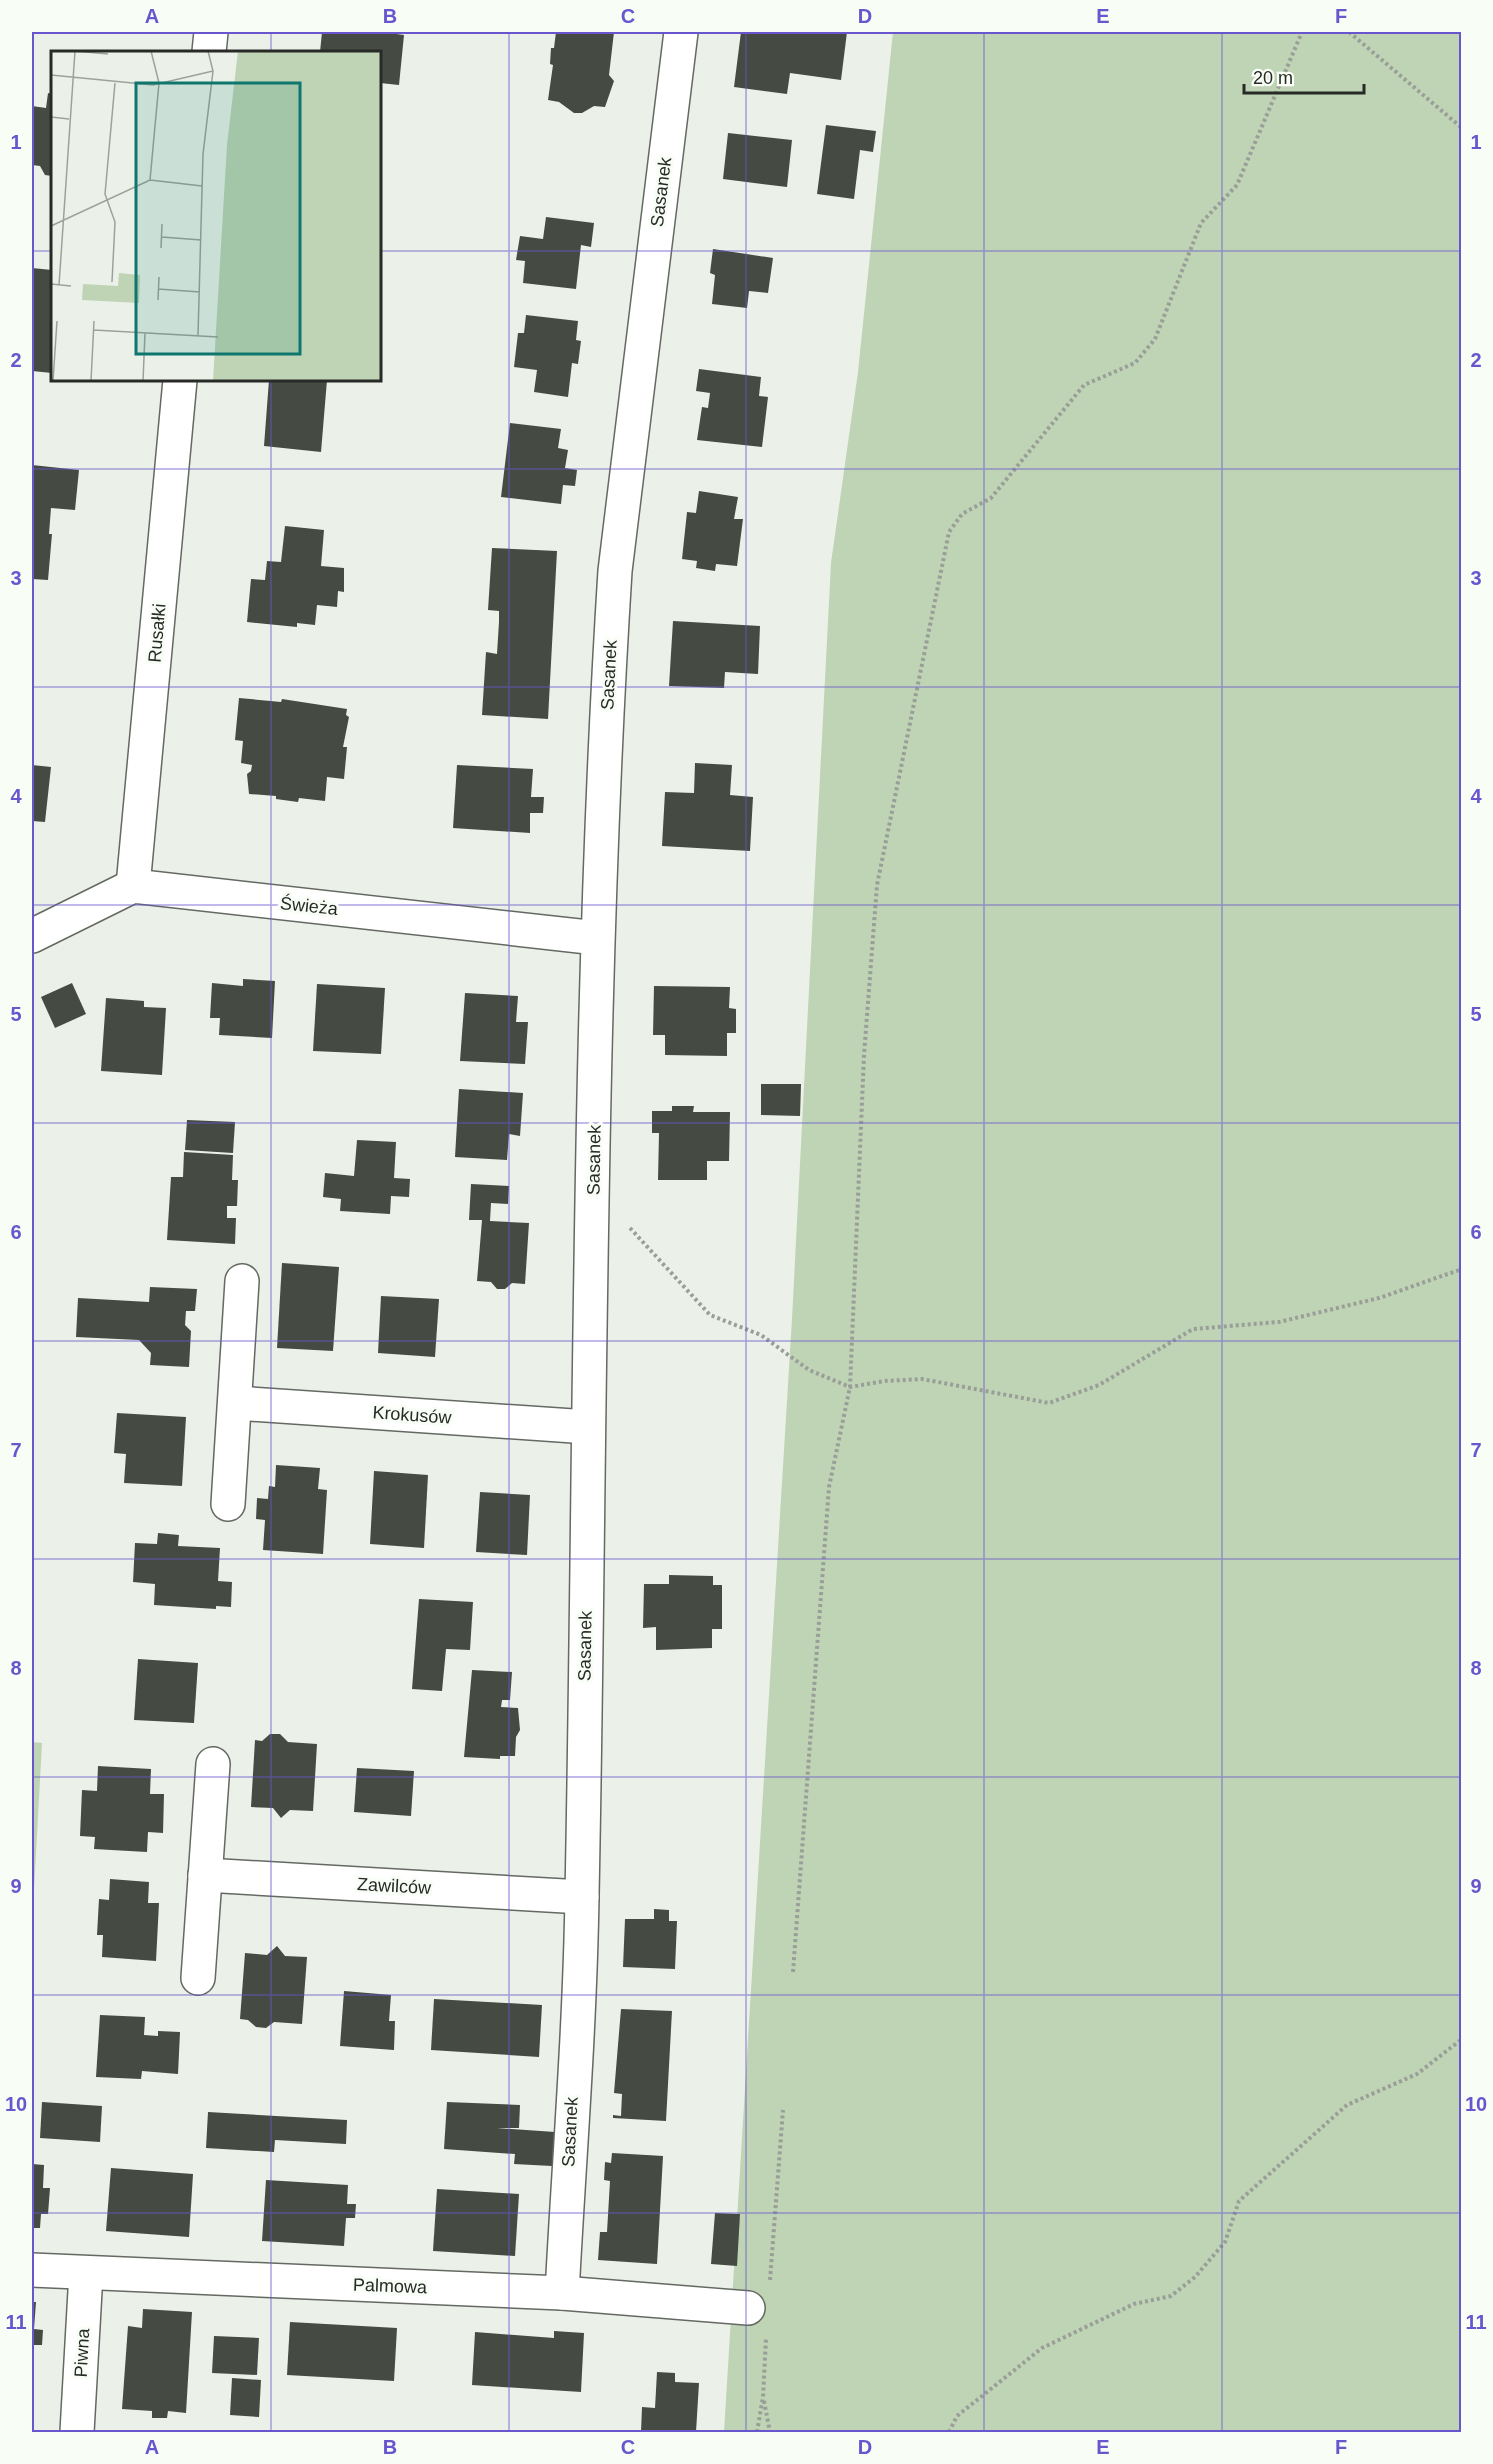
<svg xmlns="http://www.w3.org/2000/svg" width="1493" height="2464" viewBox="0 0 1493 2464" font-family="Helvetica,sans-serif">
	<rect width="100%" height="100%" fill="#ebf1e8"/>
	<!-- green -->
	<g fill="#bed4b4">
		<path d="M893 32H1461V2432H724L792 1319 831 563 858 372Z"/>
		<path d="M32 1742 42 1743 32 1927Z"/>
	</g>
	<!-- building -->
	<g fill="#454a43">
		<path d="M322 32 361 34V32H382L404 35 399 85 380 83V52H320Z"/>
		<path d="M556 32H614L609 75 614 81 605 107 594 106 582 113H574L559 102 548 100 553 65 550 64 551 48H554Z"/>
		<path d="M741 32H847L841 80 790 73 787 94 734 87Z"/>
		<path d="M48 93 52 94V176L45 175 40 166 32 165V106L46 108Z"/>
		<path d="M826 125 876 131 873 152 860 150 854 199 817 194Z"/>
		<path d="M728 133 792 140 787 187 723 179Z"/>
		<path d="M546 217 594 223 591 247 581 245 576 289 523 283 525 261 516 260 520 236 543 239Z"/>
		<path d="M713 249 773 258 768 293 749 291 747 308 712 304 715 275 710 273Z"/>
		<path d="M32 268 52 270V373L32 371Z"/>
		<path d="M526 315 578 321 576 340 581 341 578 364 572 363 568 397 534 392 537 370 514 367 518 333H524Z"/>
		<path d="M699 369 761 377 759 396 768 397 762 447 697 440 702 407 708 408 710 393 696 391Z"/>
		<path d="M269 380H327L321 452 264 446Z"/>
		<path d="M510 423 561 429 558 448 568 450 565 468 577 470 575 486 563 485 561 504 501 497Z"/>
		<path d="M32 465 79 470 75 510 51 508 49 534H52L48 580 32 579Z"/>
		<path d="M699 491 738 497 734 519H743L737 566 716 564 715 571 696 568 697 561 682 559 687 512 696 513Z"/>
		<path d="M285 526 324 530 321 566 344 568V592L338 591 337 607 317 605 315 625 297 623V627L247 622 251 579 265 580 267 561 281 562Z"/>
		<path d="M492 548 557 551 548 719 482 715 486 652 497 654 499 622V611L488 610Z"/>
		<path d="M673 621 760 626 758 674 725 672 724 688 669 686Z"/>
		<path d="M239 698 281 702 282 699 347 709 346 715 349 717 343 747H347L344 779 327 777 325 801 299 798 298 802 276 799V796L249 794 247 774 251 771 252 765 241 763 243 741 235 740Z"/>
		<path d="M695 763 732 765 730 795 753 797 750 851 662 846 665 792 694 793Z"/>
		<path d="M32 765 51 767 45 822 32 821Z"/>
		<path d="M457 765 533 769 531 797H544L543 813H530V833L453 828Z"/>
		<path d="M243 979 275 981 272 1038 219 1035 220 1018H210L212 983 243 986Z"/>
		<path d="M72 983 86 1014 55 1028 41 997Z"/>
		<path d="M317 984 385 988 381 1054 313 1051Z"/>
		<path d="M654 986 730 987 729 1008 736 1009V1033H727V1056L665 1055V1035H653Z"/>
		<path d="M465 993 518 996 516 1022H528L525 1064 460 1061Z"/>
		<path d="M106 998 144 1001V1007L166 1008 162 1075 101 1071Z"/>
		<path d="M761 1084H801L800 1116 761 1115Z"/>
		<path d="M459 1089 523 1093 520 1136 509 1134 507 1160 455 1157Z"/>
		<path d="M672 1106H694L693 1112H730L729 1161H707V1180H658L659 1133H652V1111H672Z"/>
		<path d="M187 1120 235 1122 233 1153 185 1150Z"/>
		<path d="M357 1140 396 1142 394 1178 410 1179 409 1197 391 1196 390 1214 340 1211 341 1199 323 1197 325 1173 354 1176Z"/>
		<path d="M184 1152 233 1155 232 1180H238L237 1206H227V1218H236L235 1244 167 1240 171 1177H183Z"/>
		<path d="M471 1184 509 1186 508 1204 491 1203 490 1221 529 1223 525 1284 512 1283 505 1289H497L491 1282 477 1281 482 1220H469Z"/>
		<path d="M282 1263 339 1267 333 1351 277 1348Z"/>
		<path d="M150 1287 197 1289 195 1311H186L185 1325 191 1331 189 1367 150 1365 151 1353 139 1340 76 1337 78 1298 149 1302Z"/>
		<path d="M381 1296 439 1299 435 1357 378 1353Z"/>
		<path d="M117 1413 186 1417 182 1486 124 1483 126 1454 114 1453Z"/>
		<path d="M276 1465 320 1468 318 1489 327 1490 323 1554 263 1550 265 1520 256 1519 257 1498 268 1499 269 1486 275 1487Z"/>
		<path d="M374 1471 428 1475 424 1548 370 1544Z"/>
		<path d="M480 1492 530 1495 527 1555 476 1552Z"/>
		<path d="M158 1533 179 1535 178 1546 220 1548 218 1581 232 1582 231 1607 216 1606V1609L154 1605 155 1584 133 1582 135 1543 157 1544Z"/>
		<path d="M669 1575 713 1576V1585H722V1629H712V1648L656 1650V1627L643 1628 644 1584H669Z"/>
		<path d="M419 1599 473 1602 470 1650 446 1649 442 1691 412 1689Z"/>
		<path d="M138 1659 198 1663 194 1723 134 1720Z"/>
		<path d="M472 1670 512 1672 510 1700H502L501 1707 518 1708 520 1730 516 1737 515 1756H500V1759L464 1757Z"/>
		<path d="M270 1734H280L288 1742 317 1744 313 1811 290 1810 281 1818 273 1808 251 1807 255 1740 262 1741Z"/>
		<path d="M98 1766 151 1769 150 1794H164L163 1833 148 1832 147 1852 94 1849 95 1837 80 1836 82 1790 97 1791Z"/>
		<path d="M357 1768 414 1771 411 1816 354 1812Z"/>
		<path d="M110 1879 149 1882 148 1903H159L156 1961 102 1957 103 1935H97L99 1899 109 1900Z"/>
		<path d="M654 1909 669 1910V1921H677L675 1969 623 1967 625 1919H654Z"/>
		<path d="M277 1946 285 1956 307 1957 302 2024 274 2022 266 2028 256 2027 248 2020 240 2019 245 1953 267 1955Z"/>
		<path d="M344 1991 391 1995 389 2021H395L394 2050 340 2046Z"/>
		<path d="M434 1999 542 2005 539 2057 431 2050Z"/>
		<path d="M621 2009 672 2011 666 2121 613 2118V2115L621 2116 622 2094 614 2093Z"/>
		<path d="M100 2015 145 2017 144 2035 158 2036V2031L180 2032 178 2074 142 2071 141 2079 96 2077Z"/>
		<path d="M42 2102 102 2106 100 2142 40 2138Z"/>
		<path d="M447 2102 520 2105 519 2128H497L555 2132 552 2166 514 2164 515 2154 444 2149Z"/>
		<path d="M208 2112 347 2120 346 2144 275 2140 274 2152 206 2148Z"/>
		<path d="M612 2153 663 2156 657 2264 598 2260 600 2232H607L610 2181 604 2180 605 2162 611 2163Z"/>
		<path d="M32 2164 44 2165 43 2188H50L48 2214H41L40 2228H32Z"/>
		<path d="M111 2168 193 2174 189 2237 106 2231Z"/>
		<path d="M266 2180 348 2185 347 2204H356L355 2218H346L344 2246 262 2241Z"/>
		<path d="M437 2189 519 2194 515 2256 433 2251Z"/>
		<path d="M715 2213 740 2214 737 2266 711 2264Z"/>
		<path d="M32 2302H36L34 2329 43 2330 42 2345H32Z"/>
		<path d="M143 2309 192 2312 186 2413 168 2411 167 2418H152V2411L122 2409 128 2326 142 2328Z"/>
		<path d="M290 2322 397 2328 394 2381 287 2375Z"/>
		<path d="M554 2331 584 2333 581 2392 472 2385 475 2332 554 2338Z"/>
		<path d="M214 2336 259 2338 257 2375 212 2373Z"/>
		<path d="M657 2372 675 2373V2382L699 2383 696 2432H641L642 2407 655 2408Z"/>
		<path d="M232 2378 261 2380 259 2417 230 2415Z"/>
	</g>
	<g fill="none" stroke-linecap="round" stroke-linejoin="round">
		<!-- minor casing -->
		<g stroke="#646962" stroke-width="36">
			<g id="minor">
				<path d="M209 52 211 32"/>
				<path d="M133 886 180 380"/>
				<path d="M32 936 133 886 597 938"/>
				<path d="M236 1403 588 1427"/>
				<path d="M228 1504 242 1281"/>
				<path d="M205 1875 582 1897"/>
				<path d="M198 1978 213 1764"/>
				<path d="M32 2270 562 2293 748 2308"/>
				<path d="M562 2293C569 2161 580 2028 582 1895 591 1454 587 1012 615 571L681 32"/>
				<path d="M77 2432 86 2273"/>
			</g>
		</g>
		<!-- path -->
		<g stroke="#9a9e98" stroke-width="4" stroke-dasharray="3 3" stroke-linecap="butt">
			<path d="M1349 32 1462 128"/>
			<path d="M630 1228 710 1315 761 1335 809 1370 850 1387 885 1381 922 1379 1049 1403 1099 1385 1193 1329 1279 1322 1379 1298 1462 1269"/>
			<path d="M793 1972 829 1487 850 1387 864 1055 877 885 949 532 962 514 991 498 1084 385 1135 363 1155 339 1201 223 1237 185 1302 32"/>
			<path d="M770 2280 783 2110"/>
			<path d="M764 2401 770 2432"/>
			<path d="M757 2432 763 2397 766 2338"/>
			<path d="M949 2432 957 2416 1042 2348 1134 2304 1171 2296 1195 2277 1225 2242 1239 2201 1347 2105 1417 2074 1462 2039"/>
		</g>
		<!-- minor -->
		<use href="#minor" stroke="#fff" stroke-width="33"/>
	</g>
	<!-- grid -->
	<path fill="none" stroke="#6955ce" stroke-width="1.5" stroke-opacity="0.55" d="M271 32V52M509 32V2432M746 32V2432M984 32V2432M1222 32V2432M32 251H52M380 251H1462M271 380V2432M32 469H1462M32 687H1462M32 905H1462M32 1123H1462M32 1341H1462M32 1559H1462M32 1777H1462M32 1995H1462M32 2213H1462"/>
	<g text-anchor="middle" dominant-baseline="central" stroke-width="6" stroke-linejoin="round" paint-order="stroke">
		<!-- street labels -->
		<g font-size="18" fill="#282a27" stroke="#f8fef6">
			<text transform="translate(661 192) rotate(-83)">Sasanek</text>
			<text transform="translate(157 633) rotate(-85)">Rusałki</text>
			<text transform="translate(609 675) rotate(-87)">Sasanek</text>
			<text transform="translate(309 906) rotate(6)">Świeża</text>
			<text transform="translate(594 1160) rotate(-89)">Sasanek</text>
			<text transform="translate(412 1415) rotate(4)">Krokusów</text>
			<text transform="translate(585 1646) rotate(-89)">Sasanek</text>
			<text transform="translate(394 1886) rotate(3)">Zawilców</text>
			<text transform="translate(570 2132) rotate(-87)">Sasanek</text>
			<text transform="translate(390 2286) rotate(2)">Palmowa</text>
			<text transform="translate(82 2353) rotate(-87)">Piwna</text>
		</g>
	</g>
	<!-- overview -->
	<g transform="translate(51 51)">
		<rect width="330" height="330" fill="#ebf1e8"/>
		<path d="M187 0H330V330H162L176 94ZM68 222 89 224 88 252 31 249 32 233 67 235Z" fill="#bed4b4"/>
		<path fill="none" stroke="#9da19b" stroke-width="1.5" d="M0 24 102 34 162 20M0 66 18 68M99 129 108 32 100 0M0 175 99 129 151 135M111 186 150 189M110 197 111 173M61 231 64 171 54 143 64 32M0 233 20 235M8 234 24 0 57 3M107 238 149 241M107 249 108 226M43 279 167 286M147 284 152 103 162 20 157 0M2 330 6 270M40 330 43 270M92 330 94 282"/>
		<path fill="#0f766e" fill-opacity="0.15" stroke="#0f766e" stroke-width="3" d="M85 32H249V303H85Z"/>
		<rect width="330" height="330" fill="none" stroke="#282a27" stroke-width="3"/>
	</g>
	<!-- border -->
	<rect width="1493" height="2464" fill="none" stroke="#f8fef6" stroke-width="66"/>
	<!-- scale -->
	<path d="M1244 84v9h120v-9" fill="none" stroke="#282a27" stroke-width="3"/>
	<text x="1253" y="84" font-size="18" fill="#282a27" stroke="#f8fef6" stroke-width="4.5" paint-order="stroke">20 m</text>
	<rect x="33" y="33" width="1427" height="2398" fill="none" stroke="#6955ce" stroke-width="2"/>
	<g font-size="20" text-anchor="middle" font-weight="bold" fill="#6955ce">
		<text x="152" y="23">A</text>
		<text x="390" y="23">B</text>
		<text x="628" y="23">C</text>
		<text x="865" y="23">D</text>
		<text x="1103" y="23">E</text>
		<text x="1341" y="23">F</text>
		<text x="16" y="149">1</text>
		<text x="1476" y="149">1</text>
		<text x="16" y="367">2</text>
		<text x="1476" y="367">2</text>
		<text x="16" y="585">3</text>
		<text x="1476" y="585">3</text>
		<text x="16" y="803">4</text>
		<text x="1476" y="803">4</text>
		<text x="16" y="1021">5</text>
		<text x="1476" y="1021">5</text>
		<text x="16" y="1239">6</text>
		<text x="1476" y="1239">6</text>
		<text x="16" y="1457">7</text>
		<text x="1476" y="1457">7</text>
		<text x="16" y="1675">8</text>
		<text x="1476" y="1675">8</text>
		<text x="16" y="1893">9</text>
		<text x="1476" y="1893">9</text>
		<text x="16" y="2111">10</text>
		<text x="1476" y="2111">10</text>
		<text x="16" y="2329">11</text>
		<text x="1476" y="2329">11</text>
		<text x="152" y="2454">A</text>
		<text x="390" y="2454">B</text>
		<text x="628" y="2454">C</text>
		<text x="865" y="2454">D</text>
		<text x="1103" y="2454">E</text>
		<text x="1341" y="2454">F</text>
	</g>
</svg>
